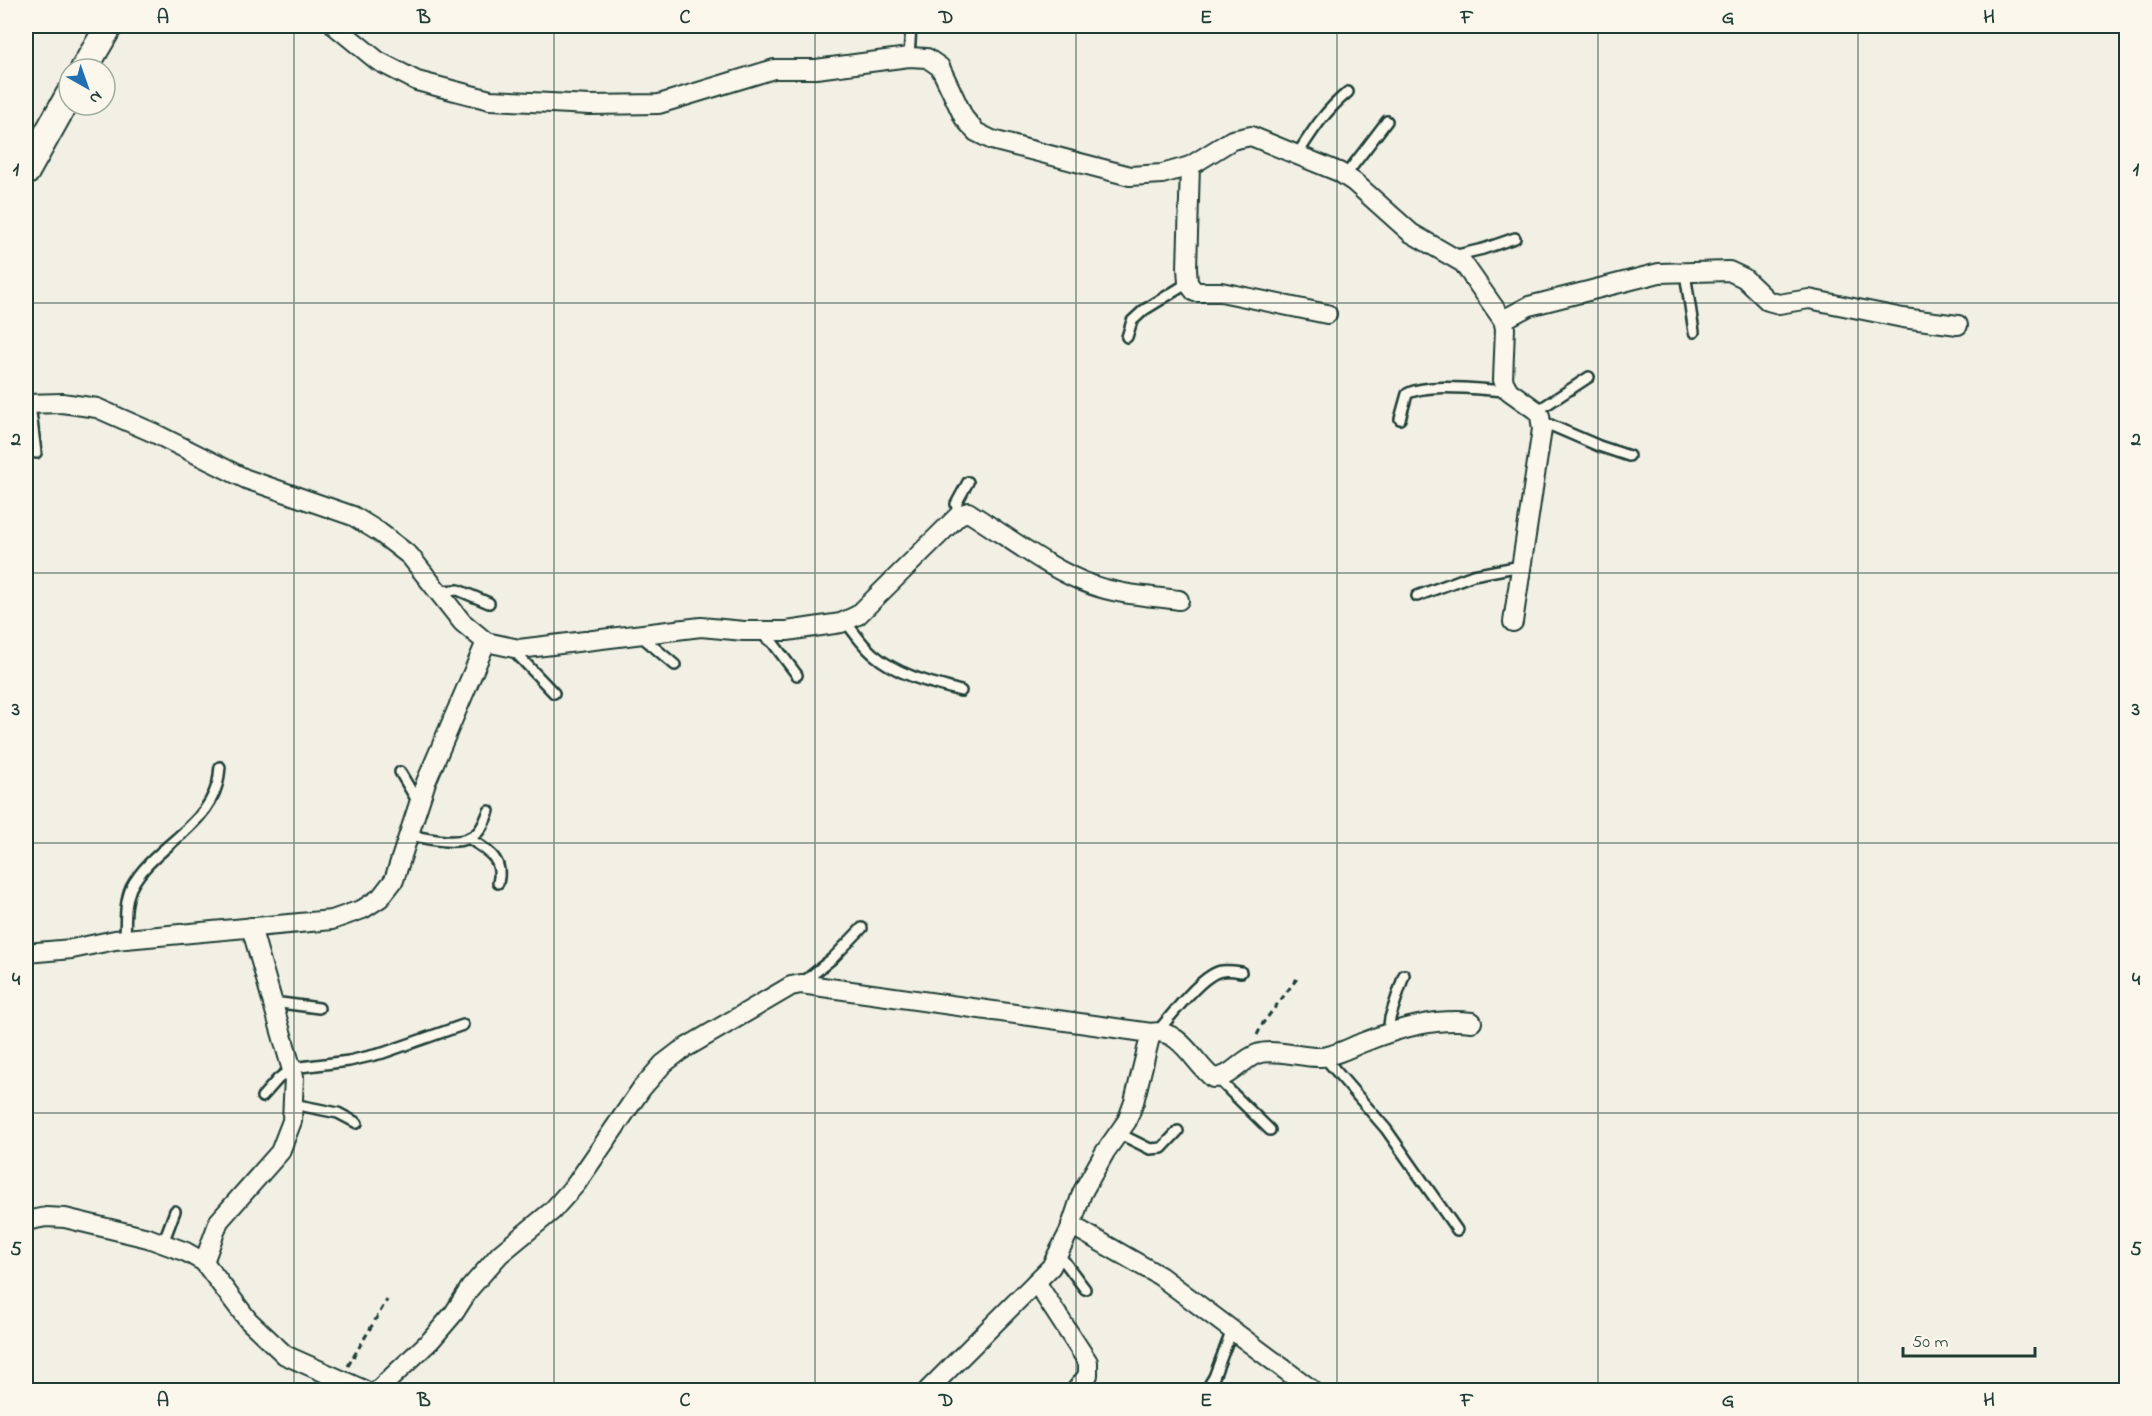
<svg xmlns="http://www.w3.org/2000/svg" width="2152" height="1416" viewBox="0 0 2152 1416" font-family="'Indie Flower',sans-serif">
	<rect width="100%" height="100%" fill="#f2f0e5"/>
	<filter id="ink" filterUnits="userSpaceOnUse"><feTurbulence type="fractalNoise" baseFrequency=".0167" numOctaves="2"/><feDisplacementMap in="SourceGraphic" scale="12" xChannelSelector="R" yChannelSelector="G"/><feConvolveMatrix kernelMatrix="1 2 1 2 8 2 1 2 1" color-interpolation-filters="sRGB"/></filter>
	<g filter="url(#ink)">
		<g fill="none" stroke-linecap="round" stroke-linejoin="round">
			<!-- lane casing -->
			<g stroke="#1f3d34" stroke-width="14">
				<g id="lane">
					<path d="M909 57 911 26"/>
					<path d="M1297 155C1313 130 1325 111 1348 92"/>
					<path d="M1345 176 1387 121"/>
					<path d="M1453 256 1483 249 1515 238"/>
					<path d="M1685 273 1694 332"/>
					<path d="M1127 337 1132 321 1144 310 1188 283"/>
					<path d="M30 404 36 453"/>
					<path d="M1537 411 1589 377"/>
					<path d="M1400 419 1407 394C1428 382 1483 390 1509 391"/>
					<path d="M1541 421 1599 446 1629 456"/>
					<path d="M959 515 956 504 968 482"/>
					<path d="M438 591 458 590 489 603"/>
					<path d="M1417 596 1473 575 1521 566"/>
					<path d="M845 621C854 632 862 645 873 654 897 675 931 683 961 691"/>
					<path d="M761 634 773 643 797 675"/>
					<path d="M641 636 675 665"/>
					<path d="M512 649 554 693"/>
					<path d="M400 772 419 804"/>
					<path d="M409 835C428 838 462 849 478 832 483 827 486 818 489 811"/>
					<path d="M470 839C488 851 504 859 498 883"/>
					<path d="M125 939C126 922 124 904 131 888 151 848 204 830 217 785 219 780 219 773 220 767"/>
					<path d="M802 983 833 958 862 928"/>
					<path d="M273 1002 319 1008"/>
					<path d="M1158 1031C1171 1016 1203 973 1222 971 1228 970 1235 971 1241 972"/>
					<path d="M1388 1033 1390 1018 1404 975"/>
					<path d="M1324 1057 1386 1129 1457 1230"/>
					<path d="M1217 1078 1270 1130"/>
					<path d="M262 1097 278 1079 292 1068 349 1061 383 1053 463 1025"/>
					<path d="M293 1104 338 1113 357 1123"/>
					<path d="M1118 1133 1150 1149 1162 1148 1178 1131"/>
					<path d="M163 1243 175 1211"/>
					<path d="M1058 1253 1085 1289"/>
					<path d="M1206 1390 1214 1377 1232 1330"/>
				</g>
			</g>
			<!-- street casing -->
			<g stroke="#1f3d34" stroke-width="22">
				<g id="street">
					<path d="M335 26 378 61 417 81 490 100 590 105 659 104 774 69H816L909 57 927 58 940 67 964 118 976 132 992 140 1130 176 1162 174 1190 166 1232 140 1251 136 1339 172 1354 182 1411 233 1463 263 1503 320 1505 328 1503 380 1509 391 1537 411 1540 416 1542 429 1513 622"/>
					<path d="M1190 166 1187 268 1188 283 1195 292H1221L1327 314"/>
					<path d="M1503 320 1529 306 1659 273 1729 271 1744 278 1768 301 1779 304 1809 299 1903 318 1958 325"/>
					<path d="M26 404 62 403 97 408 154 433 246 479 353 516 379 532 410 556 462 622 486 642 519 649 701 627 744 631H787L841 623 858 615 959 515 968 512C1005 535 1052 571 1092 585 1120 595 1150 596 1179 600"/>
					<path d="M26 953 72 949 115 940 332 920 363 909 380 898 394 880 426 782 486 642"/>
					<path d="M26 1221 46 1217 65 1218 148 1238 186 1252 204 1262 248 1320 285 1355 364 1390"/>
					<path d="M1071 1225 1160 1276 1312 1390"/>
					<path d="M204 1262 219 1221 280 1152 292 1121 294 1077 251 927"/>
					<path d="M1036 1282 1088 1362V1375L1076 1390"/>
					<path d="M378 1390 431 1340 454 1313 470 1288 500 1254 552 1211 576 1184 642 1088 663 1064 680 1051 791 986 801 984 1151 1033C1179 1027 1194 1063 1213 1078 1231 1078 1241 1060 1257 1054 1274 1048 1302 1058 1321 1057 1335 1056 1351 1047 1364 1042 1399 1028 1434 1018 1472 1022"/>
					<path d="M928 1390 1051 1267 1069 1232 1082 1193 1105 1152 1127 1121 1134 1102 1151 1033"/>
				</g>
			</g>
			<!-- secondary casing -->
			<g stroke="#1f3d34" stroke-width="30">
				<g id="secondary">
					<path d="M84 69 109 26"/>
					<path d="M26 172 69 95"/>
				</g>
			</g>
			<!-- path -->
			<g stroke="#1f3d34" stroke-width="3" stroke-dasharray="6 4.5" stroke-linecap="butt">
				<path d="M1257 1035 1263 1023 1299 976"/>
				<path d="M348 1366 387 1300"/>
			</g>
			<!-- lane -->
			<use href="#lane" stroke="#fbf7ec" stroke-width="9"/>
			<!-- street -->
			<use href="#street" stroke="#fbf7ec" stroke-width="18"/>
			<!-- secondary -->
			<use href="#secondary" stroke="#fbf7ec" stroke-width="26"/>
		</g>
	</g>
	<!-- grid -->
	<path fill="none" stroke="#1f3d34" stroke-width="1.5" stroke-opacity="0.55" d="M294 26V1390M554 26V1390M815 26V1390M1076 26V1390M1337 26V1390M1598 26V1390M1858 26V1390M26 303H2126M26 573H2126M26 843H2126M26 1113H2126"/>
	<!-- margin -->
	<rect width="2152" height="1416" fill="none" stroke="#fbf7ec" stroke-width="66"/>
	<!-- north arrow -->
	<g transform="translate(87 87) rotate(140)"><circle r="28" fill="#fbf7ec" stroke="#a3ada2" stroke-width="1.5"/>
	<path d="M0-4.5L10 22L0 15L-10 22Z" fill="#1f6fb2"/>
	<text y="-9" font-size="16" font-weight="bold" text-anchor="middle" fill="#1f3d34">N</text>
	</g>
	<!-- scale -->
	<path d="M1903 1347v9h132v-9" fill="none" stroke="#1f3d34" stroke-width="3"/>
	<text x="1912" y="1347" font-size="18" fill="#1f3d34" stroke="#fbf7ec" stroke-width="4.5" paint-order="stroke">50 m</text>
	<rect x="33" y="33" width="2086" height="1350" fill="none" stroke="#1f3d34" stroke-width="2"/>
	<g font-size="20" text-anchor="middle" font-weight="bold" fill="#1f3d34">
		<text x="163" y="23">A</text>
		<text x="424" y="23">B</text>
		<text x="685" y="23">C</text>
		<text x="946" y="23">D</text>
		<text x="1206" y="23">E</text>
		<text x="1467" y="23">F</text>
		<text x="1728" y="23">G</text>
		<text x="1989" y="23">H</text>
		<text x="16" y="175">1</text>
		<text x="2136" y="175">1</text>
		<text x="16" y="445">2</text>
		<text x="2136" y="445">2</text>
		<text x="16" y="715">3</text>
		<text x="2136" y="715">3</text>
		<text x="16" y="985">4</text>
		<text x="2136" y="985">4</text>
		<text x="16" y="1255">5</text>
		<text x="2136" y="1255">5</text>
		<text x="163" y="1406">A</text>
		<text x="424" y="1406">B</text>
		<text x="685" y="1406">C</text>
		<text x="946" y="1406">D</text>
		<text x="1206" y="1406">E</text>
		<text x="1467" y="1406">F</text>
		<text x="1728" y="1406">G</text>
		<text x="1989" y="1406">H</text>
	</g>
</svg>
